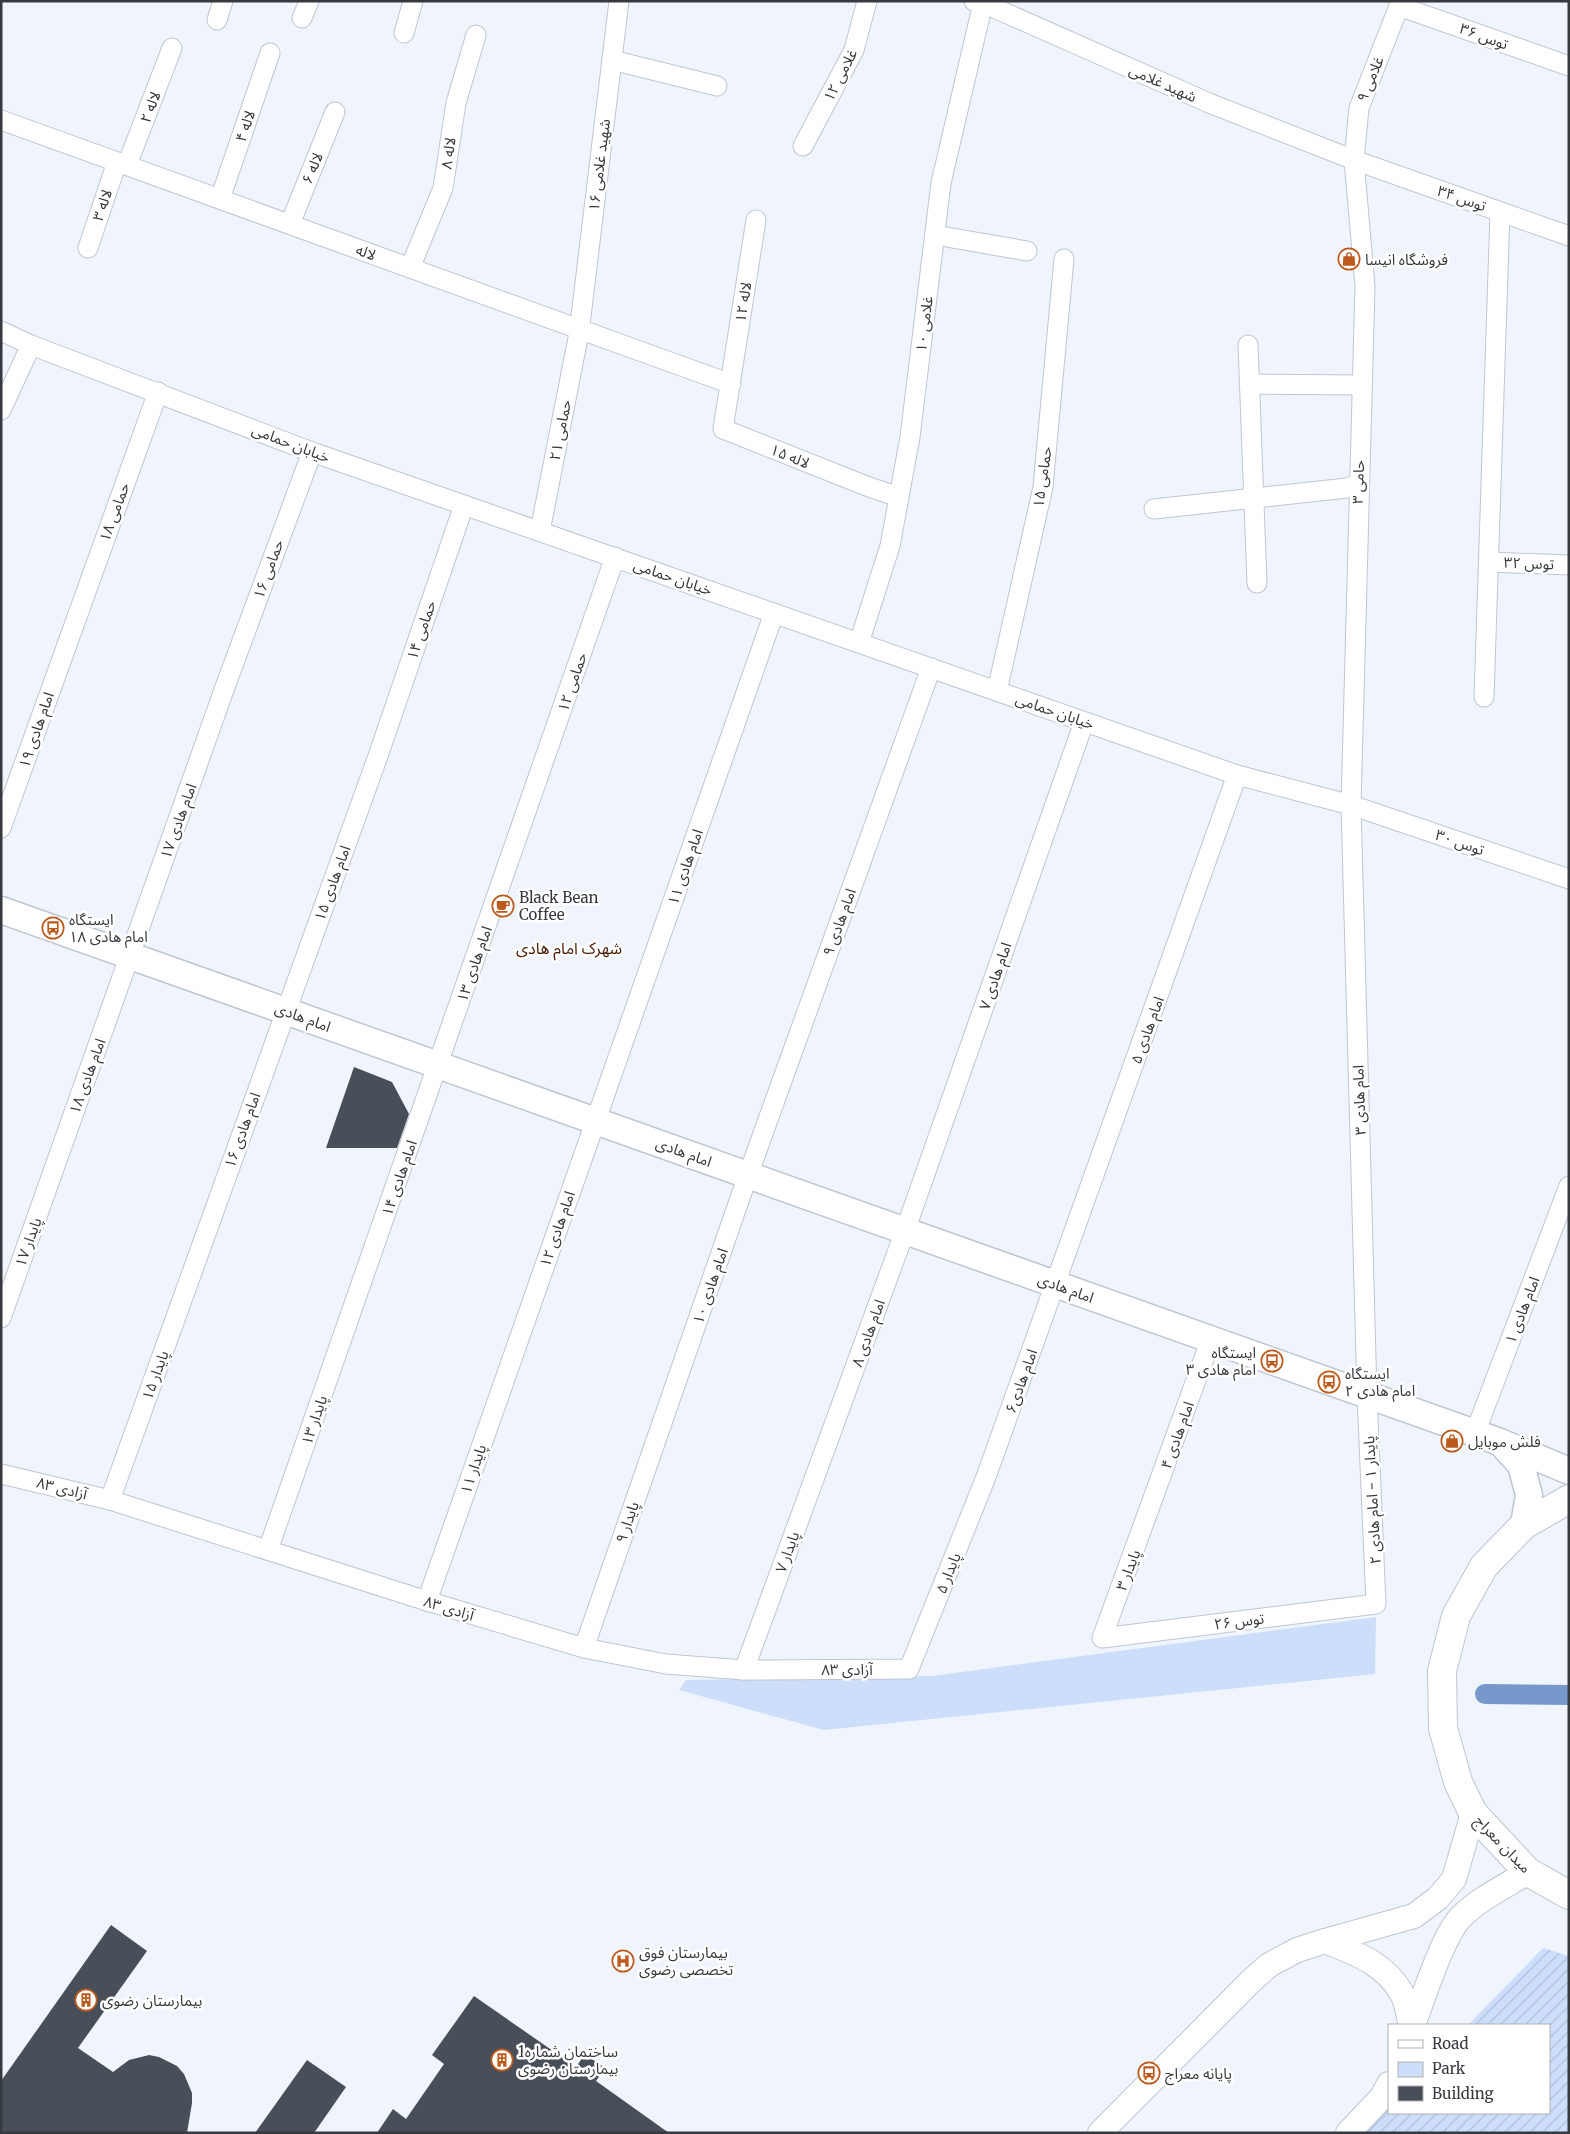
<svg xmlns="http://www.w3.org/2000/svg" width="1570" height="2134" viewBox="0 0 1570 2134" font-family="Merriweather,'Noto Sans Arabic',serif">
	<defs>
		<pattern id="garden-furrows" width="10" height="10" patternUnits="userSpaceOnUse" patternTransform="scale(1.25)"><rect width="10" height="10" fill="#ccdef9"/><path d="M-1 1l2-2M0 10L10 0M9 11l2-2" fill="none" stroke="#b0bfd6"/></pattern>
	</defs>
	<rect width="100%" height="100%" fill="#f0f5fd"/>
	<!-- park -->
	<path fill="#ccdef9" d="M1376 1617 1375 1674 824 1730 679 1690 686 1680 932 1676Z"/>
	<!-- garden -->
	<path fill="url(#garden-furrows)" d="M1543 1948 1569 1956V2133H1365L1389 2108V2113H1549V2025H1468Z"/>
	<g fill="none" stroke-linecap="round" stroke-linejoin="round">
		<!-- canal -->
		<path stroke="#7698cb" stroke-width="20" d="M1485 1694 1569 1695"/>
	</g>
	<!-- building -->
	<g fill="#484f59">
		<path d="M354 1067 392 1082 409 1114 397 1148H326Z"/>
		<path d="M111 1925 147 1951 78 2048 113 2072 129 2060 149 2055 159 2057 177 2066 184 2074 192 2093V2103L187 2133H1V2081Z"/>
		<path d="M474 1996 576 2067 585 2054 605 2068 596 2081 669 2133H377L393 2109 406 2119 444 2064 432 2055Z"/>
		<path d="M307 2060 346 2087 314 2133H255Z"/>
	</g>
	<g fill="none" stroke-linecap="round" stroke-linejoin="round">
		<!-- minor casing -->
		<g stroke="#bec6d2" stroke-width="21">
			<g id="minor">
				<path d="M974 1 983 3 1209 103 1354 160 1569 236"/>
				<path d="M1399 6 1569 66"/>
				<path d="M302 18 309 1"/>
				<path d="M217 20 223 1"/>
				<path d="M404 33 413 1"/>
				<path d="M612 60 717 86"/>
				<path d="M1 120 731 384"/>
				<path d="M803 146 854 50 867 1"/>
				<path d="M127 165 172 48"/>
				<path d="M220 199 270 53"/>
				<path d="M756 220 723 429 869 487 899 497"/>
				<path d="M290 224 335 112"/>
				<path d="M935 235 1027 251"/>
				<path d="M88 248 117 162"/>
				<path d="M410 268 443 188 456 103 476 35"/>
				<path d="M1 331 31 345 312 452 1237 775 1351 805 1569 879"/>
				<path d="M1248 345 1257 583"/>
				<path d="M1249 384 1361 385"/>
				<path d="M1 410 31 345"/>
				<path d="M1154 509 1347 488 1358 484"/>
				<path d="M540 531 579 333 619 1"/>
				<path d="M1489 562 1569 565"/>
				<path d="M859 643 890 546 910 437 941 183 983 3"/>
				<path d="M997 691 1043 487 1064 259"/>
				<path d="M1484 697 1500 212"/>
				<path d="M1 828 158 392"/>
				<path d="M1 1318 225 687 312 452"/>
				<path d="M1211 1339 1102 1638 1376 1604 1367 1395 1351 805 1365 286 1354 160 1359 108 1401 1"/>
				<path d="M1475 1433 1569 1186"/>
				<path d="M1 1474 110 1500 427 1601 584 1648 666 1664 744 1670 909 1669 986 1477 1237 775"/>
				<path d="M110 1500 378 756 464 505"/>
				<path d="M268 1550 615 557"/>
				<path d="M427 1601 774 613"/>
				<path d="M584 1648 748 1175 931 668"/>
				<path d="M744 1670 905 1231 1084 722"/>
			</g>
		</g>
		<!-- tertiary casing -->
		<g stroke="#bec6d2" stroke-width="26">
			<g id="tertiary">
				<path d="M1325 1941C1355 1953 1384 1963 1401 1992 1407 2001 1408 2015 1411 2025"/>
				<path d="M1413 2025C1423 1999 1443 1935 1461 1917 1480 1898 1506 1886 1528 1872"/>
				<path d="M1100 2133 1251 1981 1269 1965 1297 1950 1325 1941 1414 1916 1438 1898 1454 1879 1473 1813"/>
				<path d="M1348 2133 1382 2097 1389 2084"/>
			</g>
		</g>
		<!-- secondary casing -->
		<g stroke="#bec6d2" stroke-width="29">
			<g id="secondary">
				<path d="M1 910 1500 1442 1569 1471"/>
				<path d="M1502 1444 1521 1465 1529 1495 1524 1525"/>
			</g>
		</g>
		<!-- primary casing -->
		<g stroke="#bec6d2" stroke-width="30">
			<path id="primary" d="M1569 1499 1524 1525 1484 1566 1456 1616 1442 1671 1443 1728 1458 1782 1473 1813 1528 1872 1569 1895"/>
		</g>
		<!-- minor -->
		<use href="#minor" stroke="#fff" stroke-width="19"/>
		<!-- tertiary -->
		<use href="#tertiary" stroke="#fff" stroke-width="24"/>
		<!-- secondary -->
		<use href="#secondary" stroke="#fff" stroke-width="26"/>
		<!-- primary -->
		<use href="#primary" stroke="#fff" stroke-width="28"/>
	</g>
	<!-- icons -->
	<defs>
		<g id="shop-ring" transform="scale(1.125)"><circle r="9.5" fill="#fff" stroke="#bc5a1d" stroke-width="1.5"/><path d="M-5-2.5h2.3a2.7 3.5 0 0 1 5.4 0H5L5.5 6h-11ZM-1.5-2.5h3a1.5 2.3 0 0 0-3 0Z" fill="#bc5a1d"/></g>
		<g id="cafe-ring" transform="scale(1.125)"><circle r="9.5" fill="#fff" stroke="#bc5a1d" stroke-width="1.5"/><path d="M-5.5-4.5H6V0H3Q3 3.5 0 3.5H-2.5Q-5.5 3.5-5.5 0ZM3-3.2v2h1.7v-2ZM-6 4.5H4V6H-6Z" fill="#bc5a1d"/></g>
		<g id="bus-ring" transform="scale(1.125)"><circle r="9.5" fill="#fff" stroke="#bc5a1d" stroke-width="1.5"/><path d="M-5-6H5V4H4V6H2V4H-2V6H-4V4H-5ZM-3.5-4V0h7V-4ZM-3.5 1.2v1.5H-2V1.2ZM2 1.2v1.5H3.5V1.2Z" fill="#bc5a1d"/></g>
		<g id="hospital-ring" transform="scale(1.125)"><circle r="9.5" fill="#fff" stroke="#bc5a1d" stroke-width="1.5"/><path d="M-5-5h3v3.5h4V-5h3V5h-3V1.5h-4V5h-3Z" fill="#bc5a1d"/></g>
		<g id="building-ring" transform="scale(1.125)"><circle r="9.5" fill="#fff" stroke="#bc5a1d" stroke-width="1.5"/><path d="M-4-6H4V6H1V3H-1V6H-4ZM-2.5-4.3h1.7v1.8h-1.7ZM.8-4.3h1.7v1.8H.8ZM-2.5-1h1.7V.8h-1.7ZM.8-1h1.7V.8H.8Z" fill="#bc5a1d"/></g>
	</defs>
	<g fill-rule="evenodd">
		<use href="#shop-ring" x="1349" y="259"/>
		<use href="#cafe-ring" x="503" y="906"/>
		<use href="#bus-ring" x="53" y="928"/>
		<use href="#bus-ring" x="1272" y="1361"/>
		<use href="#bus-ring" x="1329" y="1382"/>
		<use href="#shop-ring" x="1452" y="1441"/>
		<use href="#hospital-ring" x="623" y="1961"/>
		<use href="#building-ring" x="86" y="2000"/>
		<use href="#building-ring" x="502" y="2060"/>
		<use href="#bus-ring" x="1149" y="2073"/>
	</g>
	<g text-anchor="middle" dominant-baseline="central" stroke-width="5" stroke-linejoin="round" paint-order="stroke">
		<!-- street labels -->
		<g font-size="15" fill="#36393e" stroke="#fff">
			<text transform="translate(1484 36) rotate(20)">توس ۳۶</text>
			<text transform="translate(840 75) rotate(-63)">غلامی ۱۲</text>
			<text transform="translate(1370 79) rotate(-68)">غلامی ۹</text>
			<text transform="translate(1163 83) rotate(24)">شهید غلامی</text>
			<text transform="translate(150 107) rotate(-69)">لاله ۲</text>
			<text transform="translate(245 126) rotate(-71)">لاله ۴</text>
			<text transform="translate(448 153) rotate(-82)">لاله ۸</text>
			<text transform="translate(599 165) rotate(-83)">شهید غلامی ۱۶</text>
			<text transform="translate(312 168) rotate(-68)">لاله ۶</text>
			<text transform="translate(1462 198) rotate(19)">توس ۳۴</text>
			<text transform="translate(102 205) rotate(-72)">لاله ۳</text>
			<text transform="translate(366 252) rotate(20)">لاله</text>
			<text transform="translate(743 302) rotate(-81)">لاله ۱۲</text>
			<text transform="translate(924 324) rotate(-83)">غلامی ۱۰</text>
			<text transform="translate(560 430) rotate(-79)">حمامی ۲۱</text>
			<text transform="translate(291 443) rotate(21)">خیابان حمامی</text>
			<text transform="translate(790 456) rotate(22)">لاله ۱۵</text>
			<text transform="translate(1042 477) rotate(-82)">حمامی ۱۵</text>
			<text transform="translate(1358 482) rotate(-88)">حامی ۳</text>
			<text transform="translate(114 512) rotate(-70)">حمامی ۱۸</text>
			<text transform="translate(1529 563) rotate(2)">توس ۳۲</text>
			<text transform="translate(268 569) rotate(-70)">حمامی ۱۶</text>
			<text transform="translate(673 577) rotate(19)">خیابان حمامی</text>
			<text transform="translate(421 630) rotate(-71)">حمامی ۱۴</text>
			<text transform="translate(572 682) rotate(-71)">حمامی ۱۲</text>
			<text transform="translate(1055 711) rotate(19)">خیابان حمامی</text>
			<text transform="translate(36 730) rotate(-71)">امام هادی ۱۹</text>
			<text transform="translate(178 821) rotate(-70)">امام هادی ۱۷</text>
			<text transform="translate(1460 842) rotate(19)">توس ۳۰</text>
			<text transform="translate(685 867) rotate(-71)">امام هادی ۱۱</text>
			<text transform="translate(332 883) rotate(-70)">امام هادی ۱۵</text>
			<text transform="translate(839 922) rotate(-70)">امام هادی ۹</text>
			<text transform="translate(474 964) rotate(-71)">امام هادی ۱۳</text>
			<text transform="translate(995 976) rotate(-71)">امام هادی ۷</text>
			<text transform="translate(303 1017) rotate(20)">امام هادی</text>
			<text transform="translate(1147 1030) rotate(-70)">امام هادی ۵</text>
			<text transform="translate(87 1076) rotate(-70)">امام هادی ۱۸</text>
			<text transform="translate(1359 1100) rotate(-92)">امام هادی ۳</text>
			<text transform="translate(242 1130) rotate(-70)">امام هادی ۱۶</text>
			<text transform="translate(684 1152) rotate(20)">امام هادی</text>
			<text transform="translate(399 1178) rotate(-71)">امام هادی ۱۴</text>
			<text transform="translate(557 1229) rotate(-71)">امام هادی ۱۲</text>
			<text transform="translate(28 1242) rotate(-70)">پایدار ۱۷</text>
			<text transform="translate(710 1286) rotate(-71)">امام هادی ۱۰</text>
			<text transform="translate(1066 1288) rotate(20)">امام هادی</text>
			<text transform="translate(1522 1310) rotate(-69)">امام هادی ۱</text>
			<text transform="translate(868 1333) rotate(-70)">امام هادی ۸</text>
			<text transform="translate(155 1375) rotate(-70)">پایدار ۱۵</text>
			<text transform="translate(1021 1381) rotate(-70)">امام هادی۶</text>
			<text transform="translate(314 1420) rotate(-71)">پایدار ۱۳</text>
			<text transform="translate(1177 1435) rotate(-70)">امام هادی ۴</text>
			<text transform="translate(473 1469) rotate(-71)">پایدار ۱۱</text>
			<text transform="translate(62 1488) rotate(14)">آزادی ۸۳</text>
			<text transform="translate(1372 1500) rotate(-93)">پایدار ۱ - امام هادی ۲</text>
			<text transform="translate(627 1522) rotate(-71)">پایدار ۹</text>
			<text transform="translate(787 1552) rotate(-70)">پایدار ۷</text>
			<text transform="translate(1128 1570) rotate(-69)">پایدار ۳</text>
			<text transform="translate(948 1573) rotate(-68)">پایدار ۵</text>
			<text transform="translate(449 1608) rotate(17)">آزادی ۸۳</text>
			<text transform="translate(1239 1621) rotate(-7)">توس ۲۶</text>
			<text x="847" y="1669">آزادی ۸۳</text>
			<text transform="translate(1503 1844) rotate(46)">میدان معراج</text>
		</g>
		<!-- poi labels -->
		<g font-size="15" fill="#36393e" stroke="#fff" text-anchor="start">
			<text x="1365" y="259">فروشگاه انیسا</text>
			<text x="519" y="897">Black Bean<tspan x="519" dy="17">Coffee</tspan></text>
			<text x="69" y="919">ایستگاه<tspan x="69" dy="17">امام هادی ۱۸</tspan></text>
			<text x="1256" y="1352" text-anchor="end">ایستگاه<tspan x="1256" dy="17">امام هادی ۳</tspan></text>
			<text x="1345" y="1373">ایستگاه<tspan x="1345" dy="17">امام هادی ۲</tspan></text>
			<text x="1468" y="1441">فلش موبایل</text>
			<text x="639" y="1952">بیمارستان فوق<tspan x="639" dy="17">تخصصی رضوی</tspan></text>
			<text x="102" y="2000">بیمارستان رضوی</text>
			<text x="518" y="2051">ساختمان شماره1<tspan x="518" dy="17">بیمارستان رضوی</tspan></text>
			<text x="1165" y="2073">پایانه معراج</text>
		</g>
		<!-- neighbourhood labels -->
		<g font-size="16" fill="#481a00" stroke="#fff">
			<text x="569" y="948">شهرک امام هادی</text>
		</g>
	</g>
	<!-- border -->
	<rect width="1570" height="2134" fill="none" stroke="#36393e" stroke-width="5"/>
	<!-- legend -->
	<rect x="1388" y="2024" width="162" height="90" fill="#ffffff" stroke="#afb0b2"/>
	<rect x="1398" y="2040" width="25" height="8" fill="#ffffff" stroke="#afb0b2"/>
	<text x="1432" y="2049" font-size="15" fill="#36393e">Road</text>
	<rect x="1398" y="2062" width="25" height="15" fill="#ccdef9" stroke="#afb0b2"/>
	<text x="1432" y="2074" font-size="15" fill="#36393e">Park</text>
	<rect x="1398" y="2086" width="25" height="15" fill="#484f59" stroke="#afb0b2"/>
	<text x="1432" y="2099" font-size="15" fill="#36393e">Building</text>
</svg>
